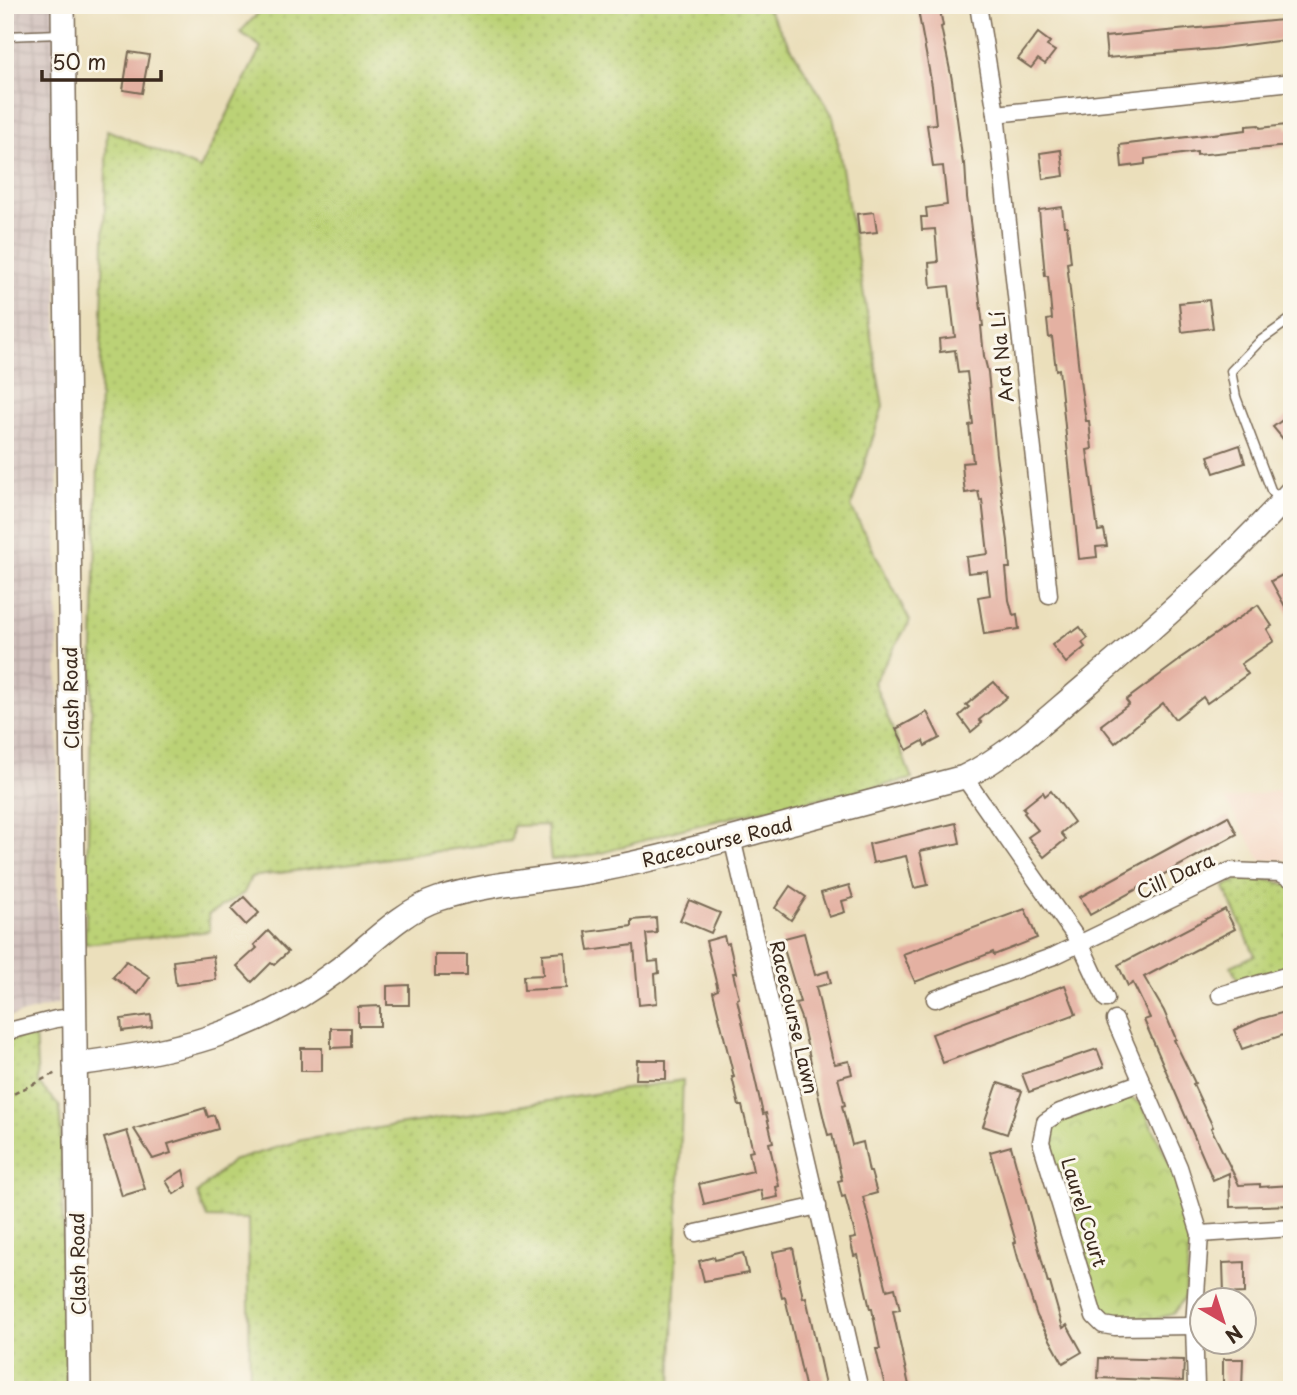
<svg xmlns="http://www.w3.org/2000/svg" width="1297" height="1395" viewBox="0 0 1297 1395" font-family="'Playpen Sans',sans-serif">
	<defs>
		<pattern id="industrial-grid" width="8" height="8" patternUnits="userSpaceOnUse" patternTransform="scale(1.75)"><rect width="8" height="8" fill="#d0c0bc"/><path d="M0 4h8M4 0v8" fill="none" stroke="#b4a5a1"/></pattern>
		<pattern id="grass-dots" width="8" height="8" patternUnits="userSpaceOnUse" patternTransform="scale(1.75)"><rect width="8" height="8" fill="#bbd276"/><path d="M2 2h.1M6 6h.1" fill="none" stroke="#a2b466" stroke-width="1.8" stroke-linecap="round"/></pattern>
		<pattern id="park-crowns" width="20" height="18" patternUnits="userSpaceOnUse" patternTransform="scale(1.75)"><rect width="20" height="18" fill="#bbd276"/><path d="M2 6a3 3 0 1 1 6 0M12 15a3 3 0 1 1 6 0" fill="none" stroke="#a2b466"/></pattern>
	</defs>
	<rect width="100%" height="100%" fill="#fbf7ec"/>
	<filter id="ink" filterUnits="userSpaceOnUse"><feTurbulence type="fractalNoise" baseFrequency=".0143" numOctaves="2"/><feDisplacementMap in="SourceGraphic" scale="14" xChannelSelector="R" yChannelSelector="G"/><feConvolveMatrix kernelMatrix="1 2 1 2 8 2 1 2 1" color-interpolation-filters="sRGB"/></filter>
	<filter id="wash" filterUnits="userSpaceOnUse"><feTurbulence type="fractalNoise" baseFrequency=".00686" numOctaves="4" result="noise"/><feDisplacementMap in="SourceGraphic" scale="28" xChannelSelector="R" yChannelSelector="G"/><feGaussianBlur stdDeviation="1.57" result="paint"/><feColorMatrix in="noise" values="0 0 0 0 0 0 0 0 0 0 0 0 0 0 0 0 0 1.4 0 .05"/><feComposite in="paint" operator="in"/></filter>
	<g filter="url(#wash)">
		<rect width="100%" height="100%" fill="#ebdfbb"/>
		<!-- built -->
		<path fill="#f4d3c0" d="M1292 788V860H1261L1225 800Z"/>
		<!-- industrial -->
		<path fill="url(#industrial-grid)" d="M5 5H57L58 1004 5 1018Z"/>
		<!-- grass -->
		<g fill="url(#grass-dots)" stroke="#7b7e4a" stroke-width="2">
			<path d="M266 5H765L833 116 883 406 851 507 910 621 874 682 912 779C837 796 761 809 686 828 637 840 604 858 551 860L547 825 513 826 511 841 251 877 244 893 208 915 210 931 85 944 107 130 200 169 261 47 240 32Z"/>
			<path d="M1250 879 1275 881 1292 887V968L1239 982 1231 966 1255 955 1224 887 1237 880Z"/>
			<path d="M35 1033 38 1083 60 1107 67 1390H5V1041Z"/>
			<path d="M683 1080 671 1390H250L248 1219 207 1218 197 1193 232 1161 302 1140Z"/>
		</g>
		<!-- park -->
		<path fill="url(#park-crowns)" stroke="#7b7e4a" stroke-width="2" d="M1128 1096 1142 1105 1176 1177 1191 1224 1185 1297 1173 1314 1156 1319 1126 1322 1105 1319 1096 1300 1053 1162V1125Z"/>
		<g id="blocks">
			<!-- building -->
			<g fill="#e4b1a2">
				<path d="M917 5H937L938 10H940L943 26 941 27 952 80 963 164 965 163 967 197 983 326H981L984 356 988 372 996 455 1008 541 1010 568H1006L1009 600 1013 615 1017 614 1019 629 984 634 978 597 990 595 987 571 968 573 966 557 988 554 982 500 980 501 978 491 965 493 963 476 962 463 973 462 969 425 973 424 967 372 958 373 955 350 940 352 939 339 955 337 949 286 931 288 929 263 938 262 935 229 922 230 921 217H927L926 208 947 205 943 166 933 167 927 125 936 124 932 86Z"/>
				<path d="M1292 19V39L1215 49 1107 58 1105 37Z"/>
				<path d="M1038 33 1050 42 1047 46 1055 51 1045 64 1038 59 1031 68 1018 59Z"/>
				<path d="M129 52 149 55 142 93 123 90Z"/>
				<path d="M1259 125 1260 128 1286 125 1287 129 1292 128V141H1288V146L1197 155V152L1145 159V164L1122 167 1120 145 1246 130V126Z"/>
				<path d="M1061 150 1064 176 1043 179 1040 153Z"/>
				<path d="M1062 207 1064 226H1067L1071 262 1067 263 1081 388 1086 421H1089L1092 449 1087 450 1093 493 1098 531 1104 530 1107 546 1096 547 1097 557 1079 559 1059 369 1056 370 1052 337 1049 338 1047 320 1052 319 1048 276H1045L1039 210Z"/>
				<path d="M874 212 877 232 859 234 857 214Z"/>
				<path d="M1209 300 1213 328 1182 332 1179 303Z"/>
				<path d="M1292 413V432L1283 439 1273 427Z"/>
				<path d="M1240 445 1245 463 1214 473 1208 456Z"/>
				<path d="M1292 570V619L1271 581Z"/>
				<path d="M1258 605 1272 626 1267 629 1274 641 1241 664 1248 674 1207 703 1203 697 1175 719 1163 703 1115 743 1101 725 1129 704 1126 700 1180 660 1179 659Z"/>
				<path d="M1080 627 1088 638 1082 643 1085 647 1066 663 1052 645 1072 630 1073 632Z"/>
				<path d="M994 682 1007 697 979 720 982 723 971 732 959 716 969 707 966 705Z"/>
				<path d="M927 712 940 738 925 746 923 741 907 750 896 729Z"/>
				<path d="M1051 791 1074 822 1061 833 1066 839 1044 857 1028 837 1038 830 1024 813 1026 811 1023 808 1043 792 1045 796Z"/>
				<path d="M1228 816 1237 834 1090 915 1080 897Z"/>
				<path d="M956 823 960 843 920 851 928 885 914 888 906 856 873 863 869 844Z"/>
				<path d="M849 885 853 898 842 901 845 912 829 917 821 893Z"/>
				<path d="M790 886 806 897 791 920 775 908Z"/>
				<path d="M244 897 259 913 246 925 231 909Z"/>
				<path d="M689 900 720 913 711 933 680 920Z"/>
				<path d="M1025 909 1037 938 994 955 993 952 915 982 903 954Z"/>
				<path d="M1225 909 1235 929 1144 977 1164 1011 1176 1039 1174 1040 1195 1083 1193 1084 1213 1127 1211 1128 1239 1185 1260 1184V1187L1292 1185V1205L1230 1207 1229 1173 1213 1180 1144 1020 1150 1018 1133 983 1128 986 1118 965Z"/>
				<path d="M656 918 657 933 646 934 649 962 658 961 659 973 655 974 657 1003 639 1005 634 945 589 951 586 932 632 926V920Z"/>
				<path d="M268 931 288 952 274 965 271 963 252 982 237 966 257 948 254 945Z"/>
				<path d="M804 933 815 975 828 971 831 983 816 987 832 1057 835 1064 849 1061 852 1074 838 1078 845 1105 842 1106 852 1145 863 1142 869 1172H871L877 1193 863 1197 887 1290 895 1288 900 1310 893 1311 910 1390H886L876 1349H880L872 1309H870L858 1255 854 1256 850 1239 856 1238 845 1196 842 1197 838 1181 842 1180 832 1134 828 1135 824 1120 801 1018 795 1003 800 1002 781 939Z"/>
				<path d="M724 936 726 944 729 943 736 973H733L739 998 737 999 763 1114 766 1113 773 1142 769 1143 779 1186 776 1187 778 1197 763 1200 761 1190 704 1204 699 1184 753 1171 749 1152 753 1151 742 1106H739L732 1077H734L713 992 718 990 706 941Z"/>
				<path d="M565 952 567 988 524 990 523 976 543 975 542 954Z"/>
				<rect x="435" y="955" width="32" height="21"/>
				<path d="M213 956 216 980 176 985 173 961Z"/>
				<path d="M126 961 150 977 138 994 113 977Z"/>
				<path d="M409 985V1005H387V986Z"/>
				<path d="M1065 985 1076 1014 943 1063 932 1034Z"/>
				<path d="M380 1006V1026H358V1007Z"/>
				<path d="M1292 1010V1032L1242 1049 1234 1030 1260 1019Z"/>
				<path d="M151 1015 152 1027 122 1031 121 1019Z"/>
				<path d="M331 1028H351V1047L331 1048Z"/>
				<rect x="301" y="1048" width="21" height="23"/>
				<path d="M1097 1049 1104 1067 1029 1092 1022 1074Z"/>
				<path d="M637 1060H666V1079H636Z"/>
				<path d="M998 1083 1022 1091 1007 1134 983 1126Z"/>
				<path d="M205 1108 208 1117 214 1115 218 1129 168 1144 171 1153 153 1159 134 1129Z"/>
				<path d="M127 1131 145 1189 122 1196 104 1138Z"/>
				<path d="M1011 1146 1048 1283H1050L1063 1328 1067 1325 1082 1352 1063 1363 1037 1316 1018 1258 1014 1243 1016 1242 990 1152Z"/>
				<path d="M183 1170 187 1186 174 1194 166 1181Z"/>
				<path d="M793 1248 803 1298 806 1297 811 1320 826 1390H806L785 1297 782 1298 777 1275 773 1252Z"/>
				<path d="M743 1253 748 1273 704 1281 699 1261 714 1257 715 1260Z"/>
				<path d="M1245 1262V1293L1224 1294 1223 1263Z"/>
				<path d="M1099 1358 1184 1360 1183 1381 1098 1378Z"/>
				<path d="M1223 1359H1243L1242 1390H1223Z"/>
			</g>
		</g>
	</g>
	<g filter="url(#ink)">
		<use href="#blocks" fill-opacity="0" stroke="#796955" stroke-width="2"/>
		<g fill="none" stroke-linecap="round" stroke-linejoin="round">
			<!-- lane casing -->
			<g stroke="#796955" stroke-width="11">
				<g id="lane">
					<path d="M5 36 60 34"/>
					<path d="M1280 501 1271 490 1236 397 1231 371 1260 341 1292 318"/>
				</g>
			</g>
			<!-- street casing -->
			<g stroke="#796955" stroke-width="19">
				<g id="street">
					<path d="M978 5 996 114 1049 595"/>
					<path d="M996 114 1292 82"/>
					<path d="M964 777 1080 943 1106 999"/>
					<path d="M732 838 860 1390"/>
					<path d="M1220 995 1292 974"/>
					<path d="M935 999 1054 956 1230 871 1280 873 1292 879"/>
					<path d="M1115 1020 1179 1167 1200 1234 1194 1326 1196 1386"/>
					<path d="M5 1032 56 1019 74 1017"/>
					<path d="M1142 1082 1060 1112 1045 1122 1041 1142 1094 1316 1103 1325 1115 1327 1194 1326"/>
					<path d="M696 1233 818 1206"/>
					<path d="M1200 1234 1292 1228"/>
				</g>
			</g>
			<!-- secondary casing -->
			<g stroke="#796955" stroke-width="26">
				<g id="secondary">
					<path d="M63 5 79 1390"/>
					<path d="M75 1064C176 1052 252 1034 335 972 368 948 399 912 438 899 489 882 552 880 605 869 658 859 711 844 764 830 830 812 897 795 964 777 1008 756 1045 720 1083 688 1156 626 1227 563 1292 491"/>
				</g>
			</g>
			<!-- path -->
			<path stroke="#796955" stroke-width="2.5" stroke-dasharray="5 5" stroke-linecap="butt" d="M5 1098 56 1073"/>
			<!-- lane -->
			<use href="#lane" stroke="#fff" stroke-width="8"/>
			<!-- street -->
			<use href="#street" stroke="#fff" stroke-width="16"/>
			<!-- secondary -->
			<use href="#secondary" stroke="#fff" stroke-width="23"/>
		</g>
	</g>
	<g text-anchor="middle" dominant-baseline="central" stroke-width="6" stroke-linejoin="round" paint-order="stroke">
		<!-- street labels -->
		<g font-size="19" fill="#3b2a1e" stroke="#fbf7ec">
			<text transform="translate(1001 357) rotate(-96)">Ard Na Lí</text>
			<text transform="translate(70 698) rotate(-91)">Clash Road</text>
			<text transform="translate(717 841) rotate(-14)">Racecourse Road</text>
			<text transform="translate(1175 875) rotate(-25)">Cill Dara</text>
			<text transform="translate(795 1017) rotate(77)">Racecourse Lawn</text>
			<text transform="translate(1085 1212) rotate(73)">Laurel Court</text>
			<text transform="translate(77 1264) rotate(-91)">Clash Road</text>
		</g>
	</g>
	<!-- margin -->
	<rect width="1297" height="1395" fill="none" stroke="#fbf7ec" stroke-width="28"/>
	<!-- north arrow -->
	<g transform="translate(1223 1321) rotate(141)"><circle r="33" fill="#fbf7ec" stroke="#aea59a" stroke-width="2"/>
	<path d="M0-5L12 26L0 18L-12 26Z" fill="#d1495b"/>
	<text y="-10" font-size="19" font-weight="bold" text-anchor="middle" fill="#3b2a1e">N</text>
	</g>
	<!-- scale -->
	<path d="M42 70v10h119v-10" fill="none" stroke="#3b2a1e" stroke-width="3.5"/>
	<text x="52" y="70" font-size="21" fill="#3b2a1e" stroke="#fbf7ec" stroke-width="5" paint-order="stroke">50 m</text>
</svg>
